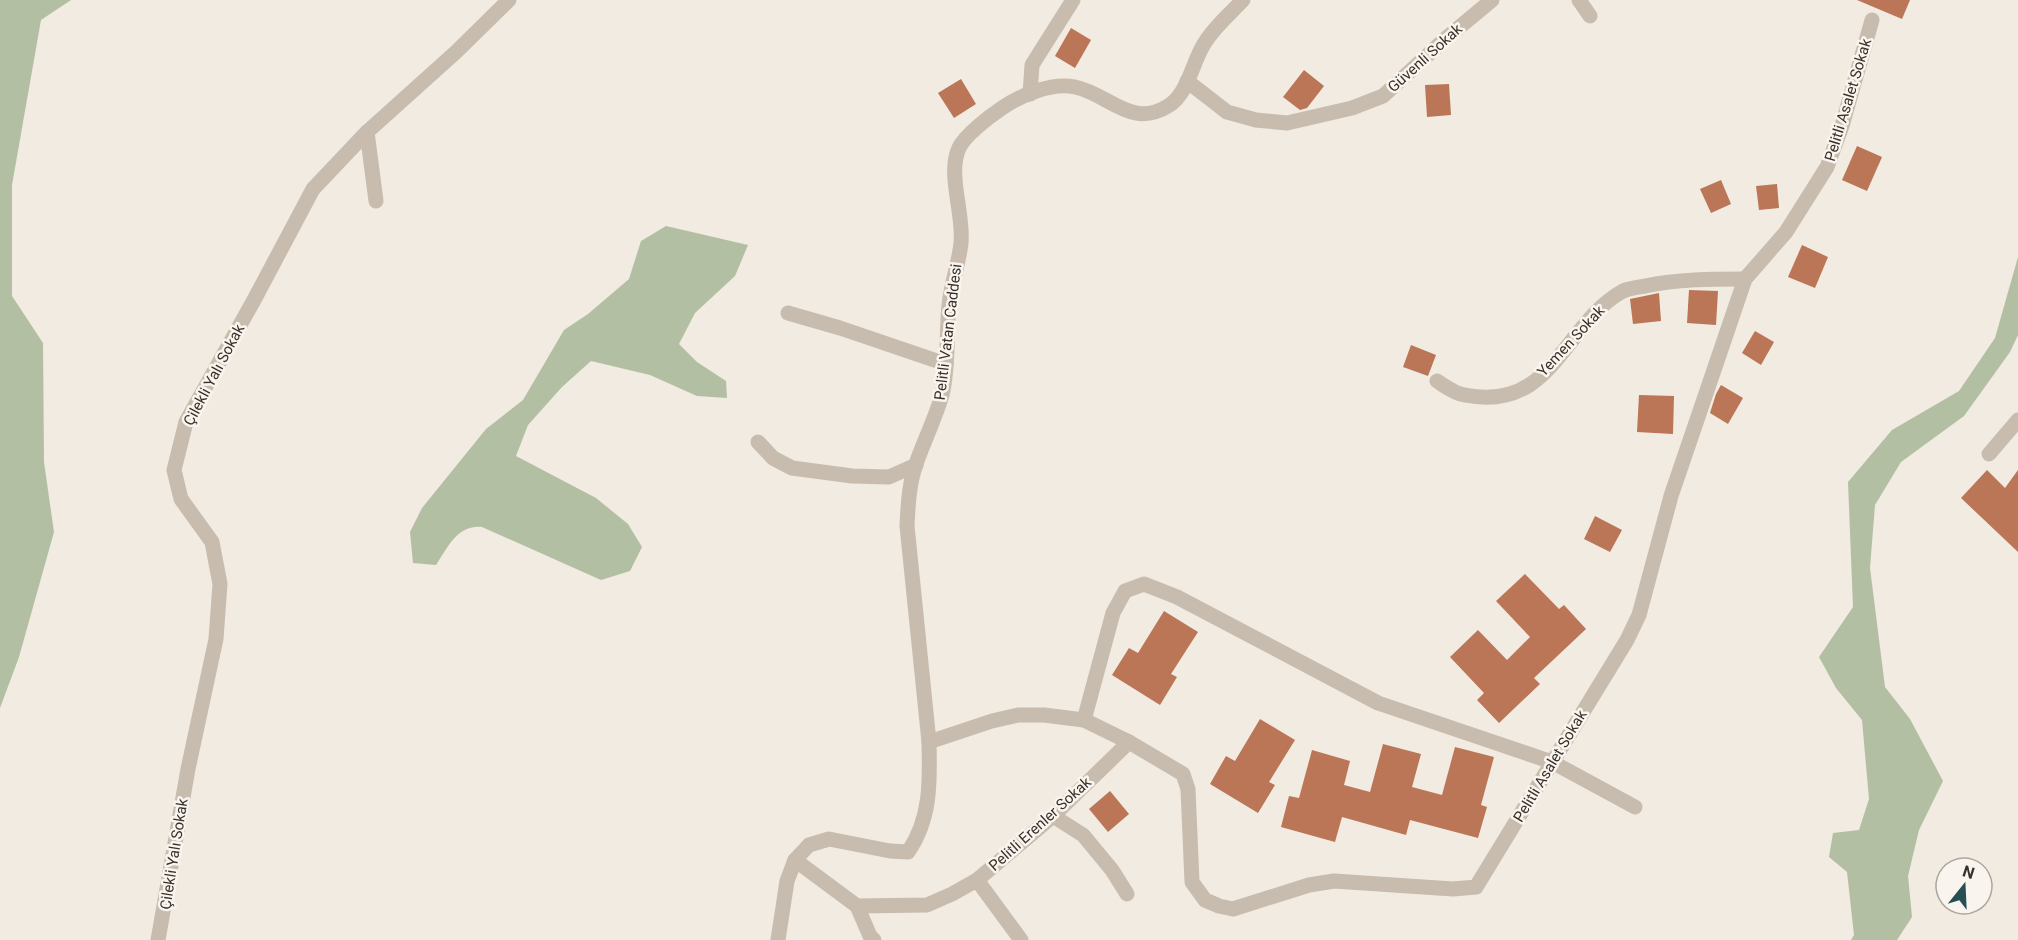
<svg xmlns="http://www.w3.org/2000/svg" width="2018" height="940" viewBox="0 0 2018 940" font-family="Roboto,sans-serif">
	<rect width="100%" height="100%" fill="#f1ebe1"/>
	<!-- green -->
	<g fill="#b3bfa2">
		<path d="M0 0H71L41 20 12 185V296L43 343 44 462 54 532 19 657 0 708Z"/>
		<path d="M666 226 748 245 735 276 695 313 679 344 697 362 726 381 727 398 697 396 650 375 591 361 562 387 528 425 516 456 596 498 628 524 642 547 630 571 601 580 482 527C457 525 449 546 436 565L413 563 410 532 422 508 486 429 523 400 564 330 588 314 629 279 641 241Z"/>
		<path d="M2018 257V335L2010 352 1964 416 1901 462 1875 505 1870 568 1885 687 1910 719 1943 781 1919 830 1908 876 1912 917 1897 940H1851L1854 935 1847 872 1829 857 1833 833 1859 830 1869 799 1862 720 1836 688 1819 657 1853 607 1848 482 1892 430 1959 391 1995 338Z"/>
	</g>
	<!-- building -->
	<g fill="#ba7656">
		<path d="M1857 0H1910L1902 19Z"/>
		<path d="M1071 28 1091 40 1075 68 1055 56Z"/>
		<path d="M1304 70 1324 86 1307 108 1300 110 1283 97Z"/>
		<path d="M961 79 976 104 954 118 938 93Z"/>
		<path d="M1449 84 1451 115 1427 117 1425 85Z"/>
		<path d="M1857 146 1882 157 1867 191 1842 180Z"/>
		<path d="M1721 180 1731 204 1711 213 1700 189Z"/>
		<path d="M1777 184 1779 208 1759 210 1756 186Z"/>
		<path d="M1802 245 1828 257 1815 288 1788 277Z"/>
		<path d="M1689 290 1718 291 1716 325 1687 323Z"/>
		<path d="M1659 293 1661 321 1633 324 1630 299Z"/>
		<path d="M1755 331 1774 342 1761 365 1742 353Z"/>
		<path d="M1411 345 1436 355 1428 376 1403 367Z"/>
		<path d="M1721 385 1743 398 1728 424 1710 413 1716 394Z"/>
		<path d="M1639 395 1674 396 1673 434 1637 432Z"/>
		<path d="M1987 470 2005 488 2018 470V552L1961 498Z"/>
		<path d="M1595 516 1622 530 1610 552 1584 539Z"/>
		<path d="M1525 574 1559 609 1564 605 1586 629 1534 678 1540 684 1499 723 1477 700 1484 693 1450 657 1478 630 1507 660 1530 637 1496 601Z"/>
		<path d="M1164 611 1198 632 1171 674 1177 677 1160 705 1112 675 1129 648 1138 653Z"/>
		<path d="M1260 719 1295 740 1269 782 1275 785 1258 813 1210 784 1226 756 1235 761Z"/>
		<path d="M1383 744 1421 754 1412 787 1442 795 1455 747 1494 757 1481 805 1487 807 1478 838 1410 820 1406 835 1342 817 1335 842 1281 827 1289 796 1299 798 1312 750 1350 761 1344 785 1370 792Z"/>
		<path d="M1110 791 1129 814 1108 832 1089 809Z"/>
	</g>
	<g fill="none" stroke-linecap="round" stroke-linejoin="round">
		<!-- minor -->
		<g stroke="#c8bcae" stroke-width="15">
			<path d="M1579 0 1590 16"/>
			<path d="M1187 81 1227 112 1256 120 1287 123 1352 108 1383 96 1444 40 1492 0"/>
			<path d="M1030 94 1032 65 1073 0"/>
			<path d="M367 132 376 201"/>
			<path d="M788 313 840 328 946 364"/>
			<path d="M1437 381C1445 386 1455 394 1465 395 1553 413 1563 324 1623 291 1629 288 1638 287 1645 286 1678 279 1711 279 1745 279"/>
			<path d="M758 442 773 458 792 468 852 476 889 477 916 465"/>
			<path d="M1989 454 2018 420"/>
			<path d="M1084 720 1113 613 1125 591 1144 584 1177 597 1378 703 1552 762 1635 807"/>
			<path d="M929 742 992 721 1018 715H1044L1084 720 1129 742 1183 774 1188 789 1192 882 1205 900 1219 906 1233 909 1309 885 1334 881 1453 889 1476 887 1627 640 1639 615 1671 496 1745 279 1786 232 1827 167 1842 126 1872 20"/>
			<path d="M1053 816 1083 835 1112 870 1127 894"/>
			<path d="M795 860 857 906 870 936 874 940"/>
			<path d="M857 906 927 905 952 894 977 880"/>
			<path d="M158 940 188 769 216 639 220 584 212 542 181 499 174 470 186 422 254 300 313 189 367 132 456 52 509 0"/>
			<path d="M778 940 787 881 795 860 809 845 829 839 890 851 908 852C931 819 930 782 929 742L907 526C908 505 909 484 916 464 924 441 935 419 942 395 949 366 946 335 949 305 951 284 959 263 961 243 964 214 947 174 959 148 965 135 990 116 1002 108 1021 95 1052 82 1075 87 1109 94 1131 129 1168 106 1188 94 1192 63 1204 44 1214 27 1230 14 1243 0"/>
			<path d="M1021 940 977 880 1053 816 1129 742"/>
		</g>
	</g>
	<g text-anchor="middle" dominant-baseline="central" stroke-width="5" stroke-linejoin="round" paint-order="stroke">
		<!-- street labels -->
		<g font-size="15" fill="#38302b" stroke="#f9f4ed">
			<text transform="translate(1425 58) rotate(-42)">Güvenli Sokak</text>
			<text transform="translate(1848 100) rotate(-73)">Pelitli Asalet Sokak</text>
			<text transform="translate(948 332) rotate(-83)">Pelitli Vatan Caddesi</text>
			<text transform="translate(1571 341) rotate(-47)">Yemen Sokak</text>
			<text transform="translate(214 375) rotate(-62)">Çilekli Yalı Sokak</text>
			<text transform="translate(1550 766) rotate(-59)">Pelitli Asalet Sokak</text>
			<text transform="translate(1040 824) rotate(-42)">Pelitli Erenler Sokak</text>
			<text transform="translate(174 854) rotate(-81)">Çilekli Yalı Sokak</text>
		</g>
	</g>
	<!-- north arrow -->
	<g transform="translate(1964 886) rotate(18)"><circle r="28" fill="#f9f4ed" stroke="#aca69f" stroke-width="1.5"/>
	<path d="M0-4.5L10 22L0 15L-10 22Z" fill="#254f55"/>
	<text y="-9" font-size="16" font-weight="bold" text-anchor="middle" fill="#38302b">N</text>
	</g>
</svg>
